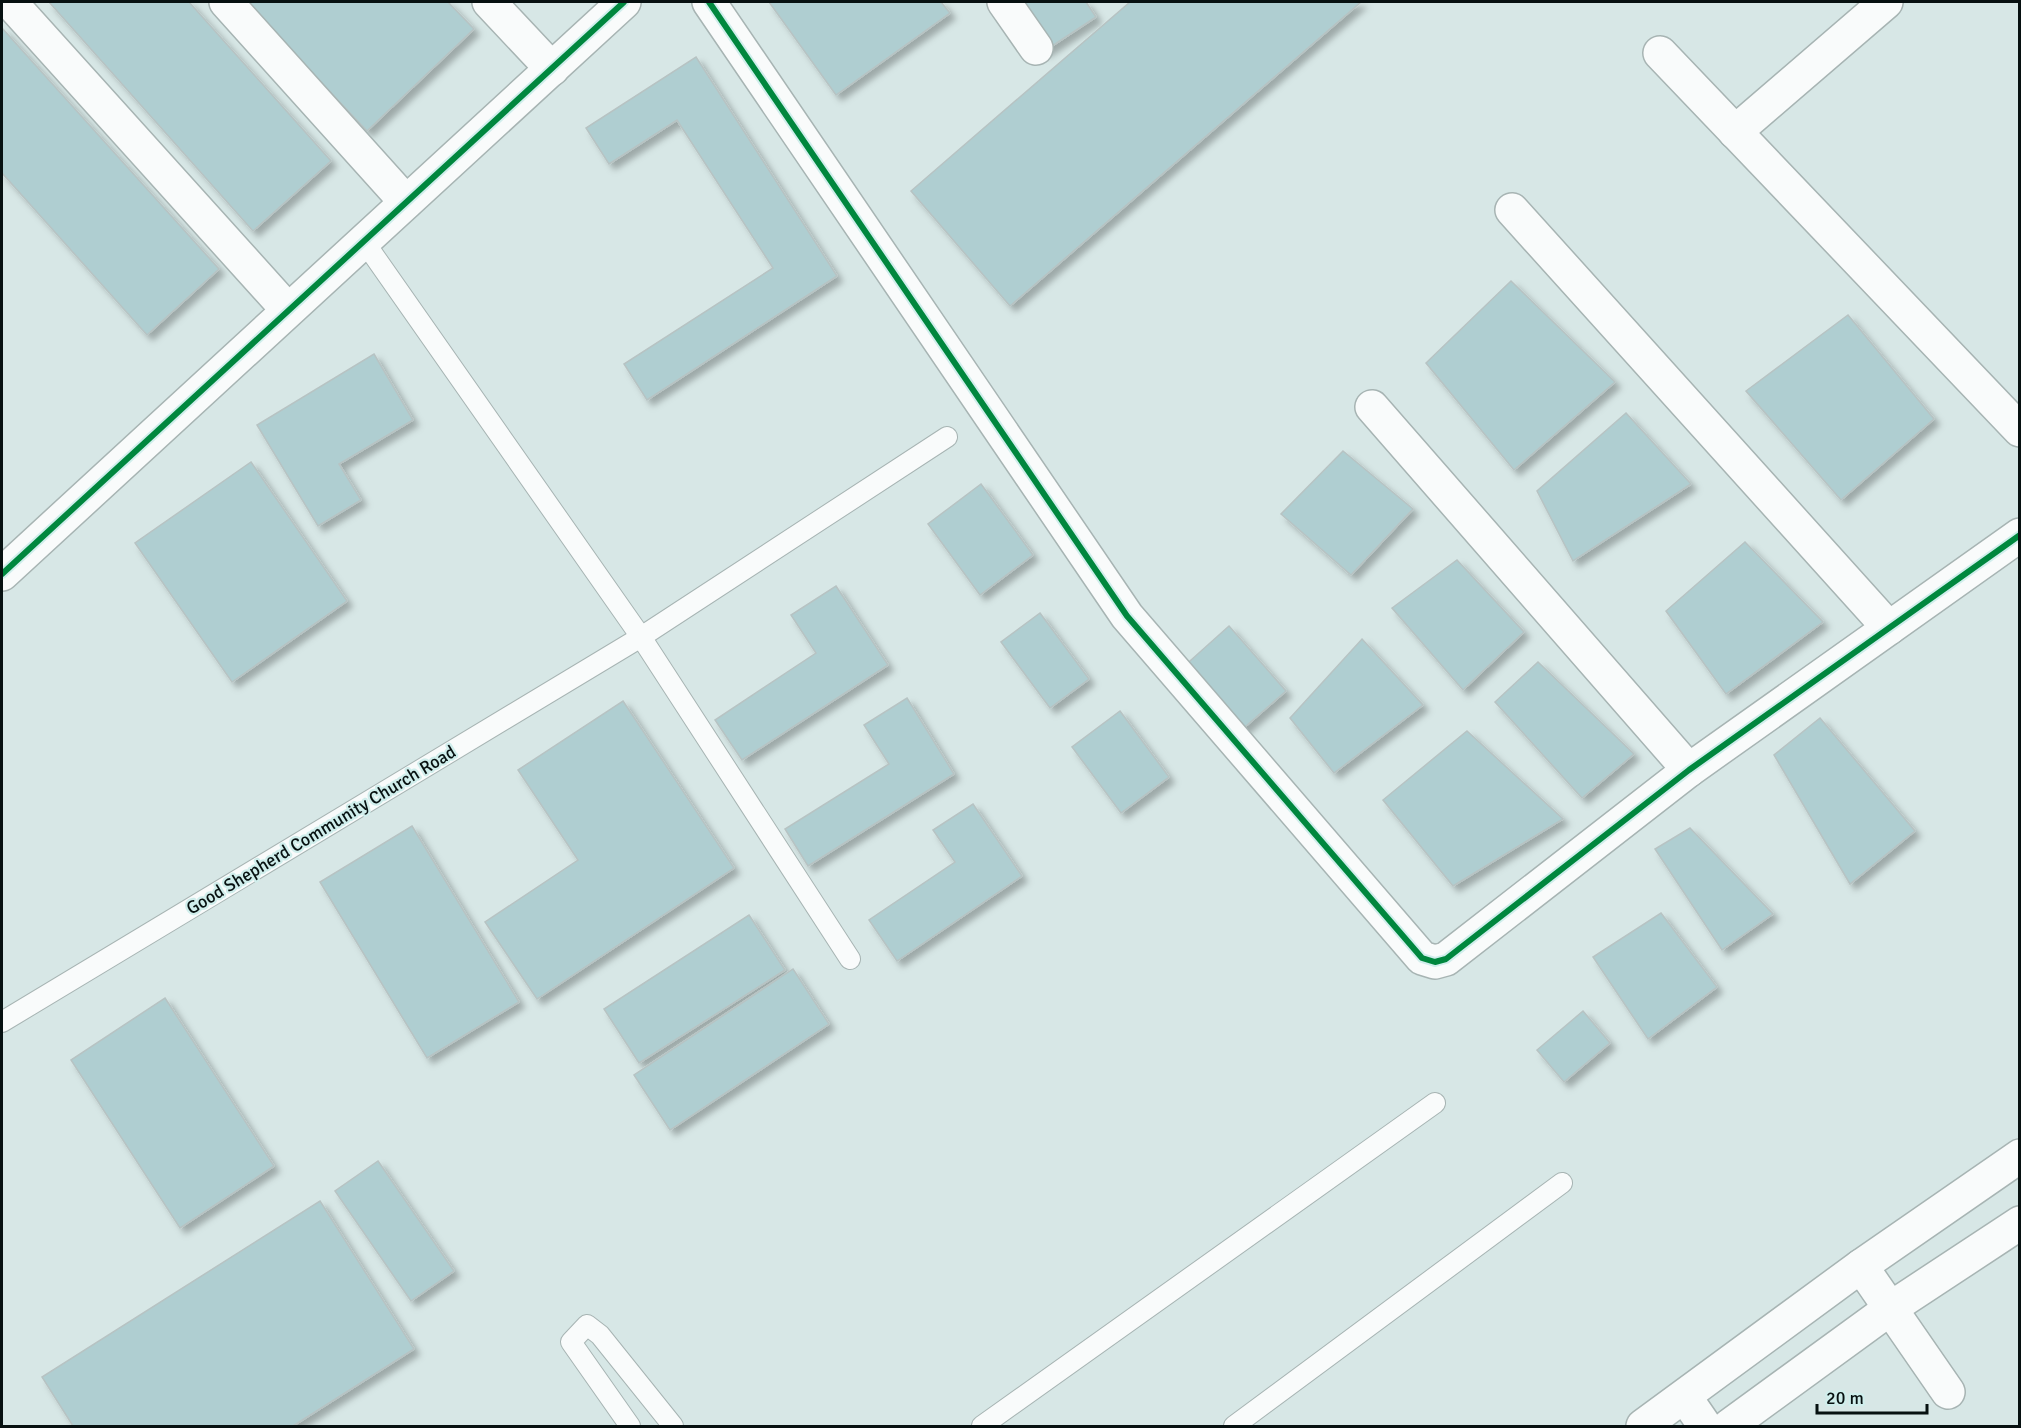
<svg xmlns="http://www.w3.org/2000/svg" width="2021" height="1428" viewBox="0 0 2021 1428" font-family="Signika,sans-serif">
	<defs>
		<filter id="shadow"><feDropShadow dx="5.5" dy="5.5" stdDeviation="3" flood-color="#0004"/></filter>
	</defs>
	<rect width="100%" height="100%" fill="#d7e7e6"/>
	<!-- building -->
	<g fill="#afced1" stroke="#b7c3c3" stroke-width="1.5" filter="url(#shadow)">
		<path d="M49 2H189L331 161 253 231Z"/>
		<path d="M245 2H448L474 29 367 131Z"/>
		<path d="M769 2H941L950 13 836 95Z"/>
		<path d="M1010 2H1086L1096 17 1043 52Z"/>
		<path d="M1130 2H1361L1010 306 911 191Z"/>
		<path d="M2 28 219 269 147 335 2 173Z"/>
		<path d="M696 57 837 276 647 400 624 364 773 268 677 120 609 164 586 128Z"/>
		<path d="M1511 281 1615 382 1514 470 1426 363Z"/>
		<path d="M1848 315 1934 419 1841 500 1746 391Z"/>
		<path d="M374 354 413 420 339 464 361 500 318 526 257 425Z"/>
		<path d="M1626 413 1691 484 1573 561 1537 491Z"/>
		<path d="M1343 451 1413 509 1351 575 1281 514Z"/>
		<path d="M251 462 347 601 232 682 135 543Z"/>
		<path d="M981 484 1033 555 980 595 928 524Z"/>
		<path d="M1745 542 1823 622 1726 694 1666 611Z"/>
		<path d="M1457 560 1524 632 1463 690 1392 608Z"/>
		<path d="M836 586 888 665 742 760 715 720 816 653 791 615Z"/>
		<path d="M1040 613 1089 679 1050 708 1001 642Z"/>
		<path d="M1229 626 1286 691 1238 733 1181 669Z"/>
		<path d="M1362 639 1423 705 1334 773 1290 718Z"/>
		<path d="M1538 662 1634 754 1582 798 1495 702Z"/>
		<path d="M907 698 954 774 808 866 785 829 889 764 864 725Z"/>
		<path d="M623 701 734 868 537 999 485 922 578 860 518 770Z"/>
		<path d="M1120 711 1169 777 1121 813 1072 747Z"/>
		<path d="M1820 718 1915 831 1850 884 1774 755Z"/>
		<path d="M1467 731 1563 819 1453 886 1383 800Z"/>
		<path d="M973 804 1022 876 897 961 869 920 955 862 933 830Z"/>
		<path d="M412 826 519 1002 427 1058 320 882Z"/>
		<path d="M1690 828 1773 914 1722 950 1655 849Z"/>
		<path d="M1661 913 1717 987 1648 1039 1593 957Z"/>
		<path d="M749 915 785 970 639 1063 604 1009Z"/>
		<path d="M793 969 829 1024 670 1130 634 1075Z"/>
		<path d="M165 998 274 1166 180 1228 71 1060Z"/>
		<path d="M1583 1011 1610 1043 1564 1082 1537 1050Z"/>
		<path d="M378 1161 454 1271 411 1301 335 1191Z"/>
		<path d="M320 1201 414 1349 293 1426H73L42 1377Z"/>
	</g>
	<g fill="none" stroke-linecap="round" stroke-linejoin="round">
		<!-- lane casing -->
		<g stroke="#a7b4b3" stroke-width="22">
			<g id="lane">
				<path d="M363 240 641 637 850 959"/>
				<path d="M2 1022 641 637 947 437"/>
				<path d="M630 1426 571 1342 587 1325 600 1335 673 1426"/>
				<path d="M982 1426 1435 1103"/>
				<path d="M1234 1426 1562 1183"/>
			</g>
		</g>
		<!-- street casing -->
		<g stroke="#a7b4b3" stroke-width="36">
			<g id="street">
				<path d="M10 2 287 309"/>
				<path d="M226 2 406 202"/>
				<path d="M489 2 552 69"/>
				<path d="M709 2 1127 616 1422 958 1435 962 1446 959 1689 770 2020 535"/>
				<path d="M1004 2 1036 48"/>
				<path d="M1660 53 2020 430"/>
				<path d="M1735 132 1886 2"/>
				<path d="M1512 210 1889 628"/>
				<path d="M1372 407 1689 770"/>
				<path d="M2 574 624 2"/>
				<path d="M1861 1266 1948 1392"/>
				<path d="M1685 1397 1705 1426"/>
				<path d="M1643 1426 1861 1266 2020 1156"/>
				<path d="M1729 1426 1891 1308 2020 1223"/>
			</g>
		</g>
		<!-- lane -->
		<use href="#lane" stroke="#f9fbfb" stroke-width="20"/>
		<!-- street -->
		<use href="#street" stroke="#f9fbfb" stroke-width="33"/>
		<!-- cycleway casing -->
		<g stroke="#d0eeec" stroke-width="10">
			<g id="cycleway">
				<path d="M709 2 1127 616 1422 958 1435 962 1446 959 1689 770 2020 535"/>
				<path d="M2 574 624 2"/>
			</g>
		</g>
		<!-- cycleway -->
		<use href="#cycleway" stroke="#00873e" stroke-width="6"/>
	</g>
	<g text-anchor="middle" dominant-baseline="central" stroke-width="4.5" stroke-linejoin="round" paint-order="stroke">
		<!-- street labels -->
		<g font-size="18" fill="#071111" stroke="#d0eeec">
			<text transform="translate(321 830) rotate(-31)">Good Shepherd Community Church Road</text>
		</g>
	</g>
	<!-- border -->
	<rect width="2021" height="1428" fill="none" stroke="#071111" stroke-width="6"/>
	<!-- scale -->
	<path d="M1817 1404v9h110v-9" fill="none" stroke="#071111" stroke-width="3"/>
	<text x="1826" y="1404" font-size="18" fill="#071111" stroke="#d0eeec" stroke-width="4.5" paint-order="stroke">20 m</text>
</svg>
